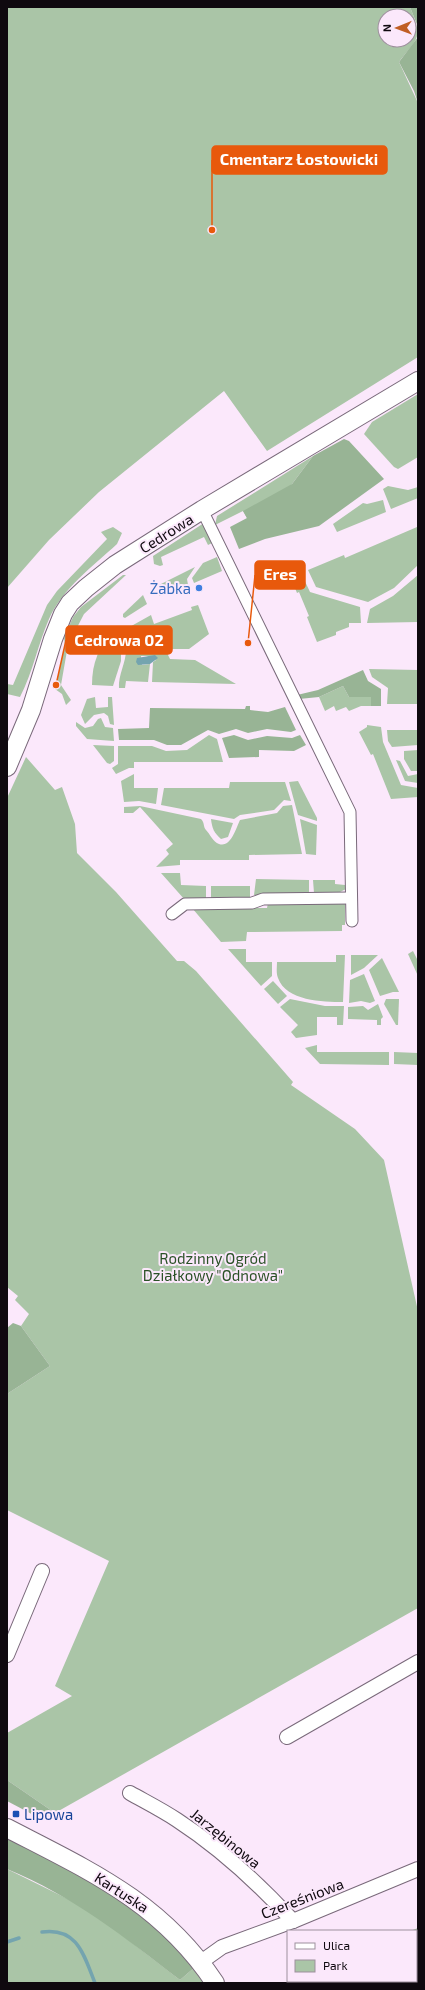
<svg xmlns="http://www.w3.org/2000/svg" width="425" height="1990" viewBox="0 0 425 1990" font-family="'Exo 2',sans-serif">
	<rect width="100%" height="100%" fill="#fbe8fb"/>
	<!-- green -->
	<g fill="#aac5a7" fill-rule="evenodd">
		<path d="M7 7H410C423 39 419 36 399 62L418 103V357L267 451 224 391 99 492 49 540 7 588ZM385 16H409V40H385Z"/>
		<path d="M418 394V457L398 469 394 467 364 434 372 422Z"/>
		<path d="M313 456 292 484 258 538 243 511 215 525 217 516Z"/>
		<path d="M388 486 408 490 418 487V498L391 509 383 489Z"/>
		<path d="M383 500 386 512 337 532 333 524 363 503 367 504Z"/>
		<path d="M204 523 212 543 208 545 204 537 161 557 163 565 160 566 154 564 153 556Z"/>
		<path d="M113 527 122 533 117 544C93 566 63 588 49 619 38 644 33 672 20 697L7 694V684L13 685 47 605 57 591 107 539 101 532Z"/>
		<path d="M417 527 418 565 394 588 368 602 316 587 308 570 344 555 345 558Z"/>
		<path d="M217 557 222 571 194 583 192 578 203 563Z"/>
		<path d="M195 567 187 579 188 585 159 596V585Z"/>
		<path d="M301 573 310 592 360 607 361 623H349V627L336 632V635L317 642 307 617 309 616 299 592 297 593 291 578Z"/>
		<path d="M123 575H126L84 614 68 645 61 685 71 700 66 705 62 694 55 689 65 645 64 638 73 617 81 607Z"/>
		<path d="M418 575V622L367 623 370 609 393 596Z"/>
		<path d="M143 595 147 604 125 618 123 617V614Z"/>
		<path d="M198 605 209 634 189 649H172L169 646H127L126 629 151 615 154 624 192 610 191 607Z"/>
		<path d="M114 629 121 635V661L113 686 92 685C92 662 99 647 114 629Z"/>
		<path d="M126 650 166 651 170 659 195 660 236 684 152 682 153 662 156 660 147 656H141L142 665 150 664 148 682 126 681 125 688H119C118 675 126 663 126 650Z"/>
		<path d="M369 669 418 670V704H387L388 688 372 677Z"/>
		<path d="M343 686 349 697H372L371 706H361L349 711 346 707 336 711 334 706 325 711 319 697Z"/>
		<path d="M95 697 96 708 108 707V697H112L114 725 110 724 108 716 104 713 94 715 85 724 81 715 87 699Z"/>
		<path d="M101 718 105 727 113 728 114 741 87 739 76 726V722L85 728 93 726 98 719Z"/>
		<path d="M367 725 381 727 383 742 401 785 418 788V797L391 799 373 754 371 755 359 732 367 727Z"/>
		<path d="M387 730H418V745L392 747 388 741Z"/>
		<path d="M209 735 217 739 223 762H134V768H129L116 774 112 768 118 764V746H152L166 751 187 750Z"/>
		<path d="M93 745 114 746V761L110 764 107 763Z"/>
		<path d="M418 750V771H411L404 759V751Z"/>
		<path d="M26 757 55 790 62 787 75 824 77 853 116 892 177 961H184L196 971 293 1082 291 1085 355 1129 384 1160 418 1311V1608L55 1813 7 1780V1733L72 1696 55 1686 109 1561 7 1510V1394L50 1366 21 1326 29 1314 15 1300 18 1296 7 1287V798Z"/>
		<path d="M396 760 400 761 408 776 418 774V783L405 781Z"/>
		<path d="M134 774V788H158L156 804 139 801 124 802 121 781Z"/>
		<path d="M298 781 317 818V821L298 815 289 782Z"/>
		<path d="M230 782H285L291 801 284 800 274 810 240 815 234 819 161 805 164 788H229Z"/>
		<path d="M292 805 302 854 249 855V860H180V865L156 867 169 854 166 850 173 844 140 807 133 813H124V807L140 806 201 819C205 823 203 827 206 830 210 834 213 842 219 844 231 848 236 828 240 820L277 813 283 806Z"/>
		<path d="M211 819 233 823 228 837 221 839C214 833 212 828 211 819Z"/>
		<path d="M300 819 317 825 316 855 306 854Z"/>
		<path d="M161 873H180L181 885 206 886V899L185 900Z"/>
		<path d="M256 879 309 880V893L306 894 254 895Z"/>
		<path d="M313 880H335V884L345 885 346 889 340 892 314 893Z"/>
		<rect x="211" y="886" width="39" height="13"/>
		<path d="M345 901V925H342V931L247 932 246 941 221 942 192 908H267L268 903Z"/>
		<path d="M228 949H246V962H272V976L261 986Z"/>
		<path d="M413 951 418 961V976L408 954Z"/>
		<path d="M336 955H345L343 1002C323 1002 286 1001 278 978 276 973 277 967 277 962H336Z"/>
		<path d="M351 955H378L364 968 351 975Z"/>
		<path d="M382 958 399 992H393L380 996 369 970Z"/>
		<path d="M364 974 375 1001 370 1003 361 1001 349 1003 350 980Z"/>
		<path d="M273 981 287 996 278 1004 264 989Z"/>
		<path d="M290 999 325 1006H344L343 1025H337V1017H317V1035L296 1038 291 1032 298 1025 280 1007Z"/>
		<path d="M386 999H399L398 1025H396L384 1004Z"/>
		<path d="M378 1004 383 1017 381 1019V1025H377V1020L348 1019V1007L363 1006 368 1010Z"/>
		<path d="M317 1045V1052H389V1065L320 1064 305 1048Z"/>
		<path d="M394 1052 418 1053V1065L394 1064Z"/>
		<path d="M7 1869 68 1899 100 1918 180 1980 195 1967 204 1983H7Z"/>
		<path d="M418 1928V1983H364V1981H416V1931H410Z"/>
	</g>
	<!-- forest -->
	<g fill="#98b495">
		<path d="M410 7H418V27Z"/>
		<path d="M418 37V103L414 91 399 62Z"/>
		<path d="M344 439 349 441 384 479 319 526 265 539 239 549 230 527 247 518 243 511 292 484 313 456Z"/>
		<path d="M363 670 368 681 381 689V706H371V697H349L343 686 319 697 299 699 297 695 318 690Z"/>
		<path d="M246 706H250V710L268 712 285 707 296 730 291 732 267 729 248 733 236 729 219 734 208 730 181 745H167L154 740H119L118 729 149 728 150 708 245 709Z"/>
		<path d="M234 735 248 740 267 736 292 738 300 735 306 745 294 751 259 750V757L229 758 222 738Z"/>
		<path d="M13 1323 21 1326 50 1366 7 1394V1328Z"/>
		<path d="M7 1780 55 1813 43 1820 7 1801Z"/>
		<path d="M7 1835 97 1883 149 1919 195 1967 180 1980C124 1937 73 1896 7 1869Z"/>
	</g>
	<!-- water -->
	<path fill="#74a4af" d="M155 655 158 658 150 664 138 665 136 662 137 658Z"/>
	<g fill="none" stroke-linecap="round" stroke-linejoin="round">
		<!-- stream -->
		<g stroke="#74a4af" stroke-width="3.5">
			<path d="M42 1932C78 1927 84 1956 95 1983"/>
			<path d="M7 1942 19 1938"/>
		</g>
		<!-- pedestrian casing -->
		<g stroke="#79697a" stroke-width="13">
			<g id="pedestrian">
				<path d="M202 510 350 812 352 921"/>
				<path d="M172 914 185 904 252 903 263 899 351 898"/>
			</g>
		</g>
		<!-- minor casing -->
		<g stroke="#79697a" stroke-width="16">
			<g id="minor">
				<path d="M7 1655 42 1571"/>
				<path d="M287 1737 418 1662"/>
				<path d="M130 1793C146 1802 162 1810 177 1820 220 1848 259 1884 293 1921"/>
				<path d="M201 1962 222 1947 293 1921 418 1869"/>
			</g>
		</g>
		<!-- tertiary casing -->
		<g stroke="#79697a" stroke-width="20">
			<g id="tertiary">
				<path d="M7 767 31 710 53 639 63 614 70 603 86 588 115 565 202 510 418 381"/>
				<path d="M7 1828C90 1871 161 1902 215 1983"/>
			</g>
		</g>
		<!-- pedestrian -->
		<use href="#pedestrian" stroke="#fff" stroke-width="11"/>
		<!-- minor -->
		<use href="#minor" stroke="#fff" stroke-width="14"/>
		<!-- tertiary -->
		<use href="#tertiary" stroke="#fff" stroke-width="18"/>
	</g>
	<!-- markers -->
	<circle fill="#3f7fe0" stroke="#fbe8fb" stroke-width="1.5" cx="199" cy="588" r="4"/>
	<rect fill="#1a4fb4" stroke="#fbe8fb" stroke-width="1.5" x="12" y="1810" width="8" height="8" rx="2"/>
	<g text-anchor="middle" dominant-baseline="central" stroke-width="4" stroke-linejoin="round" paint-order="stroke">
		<!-- street labels -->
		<g font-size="15" fill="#0f090f" stroke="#fbe8fb">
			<text transform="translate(166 533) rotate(-32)">Cedrowa</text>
			<text transform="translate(226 1838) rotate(39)">Jarzębinowa</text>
			<text transform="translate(122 1892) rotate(33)">Kartuska</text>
			<text transform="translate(302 1898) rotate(-21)">Czereśniowa</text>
		</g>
		<!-- shop labels -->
		<g font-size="15" fill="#366cbe" stroke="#fbe8fb" text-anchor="end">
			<text x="191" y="588">Żabka</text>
		</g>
		<!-- park labels -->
		<g font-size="15" fill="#2a5126" stroke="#fbe8fb">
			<text x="213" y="1258">Rodzinny Ogród<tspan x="213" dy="17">Działkowy "Odnowa"</tspan></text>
		</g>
		<!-- transit labels -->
		<g font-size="15" fill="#164399" stroke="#fbe8fb" text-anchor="start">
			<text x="24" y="1814">Lipowa</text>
		</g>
	</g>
	<!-- callouts -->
	<path fill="none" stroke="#e8590c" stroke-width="1.5" d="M212 230L212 160M248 643L255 575M56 685L66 640"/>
	<g fill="#e8590c" stroke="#fbe8fb" stroke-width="1.5">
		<circle cx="212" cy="230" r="4"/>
		<circle cx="248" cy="643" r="4"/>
		<circle cx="56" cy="685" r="4"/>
	</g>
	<g fill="#e8590c" stroke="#e8590c" stroke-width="1.5">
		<rect x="212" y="146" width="175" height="28" rx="4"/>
		<rect x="255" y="561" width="50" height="28" rx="4"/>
		<rect x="66" y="626" width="106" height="28" rx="4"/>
	</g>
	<g font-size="16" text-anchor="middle" font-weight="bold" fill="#fff">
		<text x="299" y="165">Cmentarz Łostowicki</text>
		<text x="280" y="580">Eres</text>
		<text x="119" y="646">Cedrowa 02</text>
	</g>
	<!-- border -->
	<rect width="425" height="1990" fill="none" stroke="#0f090f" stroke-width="16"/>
	<!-- legend -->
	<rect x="287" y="1930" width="130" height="52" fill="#fbe8fb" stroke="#9d8f9d"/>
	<rect x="295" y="1943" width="20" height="6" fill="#ffffff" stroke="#9d8f9d"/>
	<text x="323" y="1950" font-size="12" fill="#0f090f">Ulica</text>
	<rect x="295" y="1960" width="20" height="12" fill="#aac5a7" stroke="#9d8f9d"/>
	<text x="323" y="1970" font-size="12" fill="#0f090f">Park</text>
	<!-- north arrow -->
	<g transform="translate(397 28) rotate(269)"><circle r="19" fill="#fbe8fb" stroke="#9d8f9d"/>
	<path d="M0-3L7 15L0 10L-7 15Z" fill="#c15e25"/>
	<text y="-6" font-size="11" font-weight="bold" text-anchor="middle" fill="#0f090f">N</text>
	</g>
</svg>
